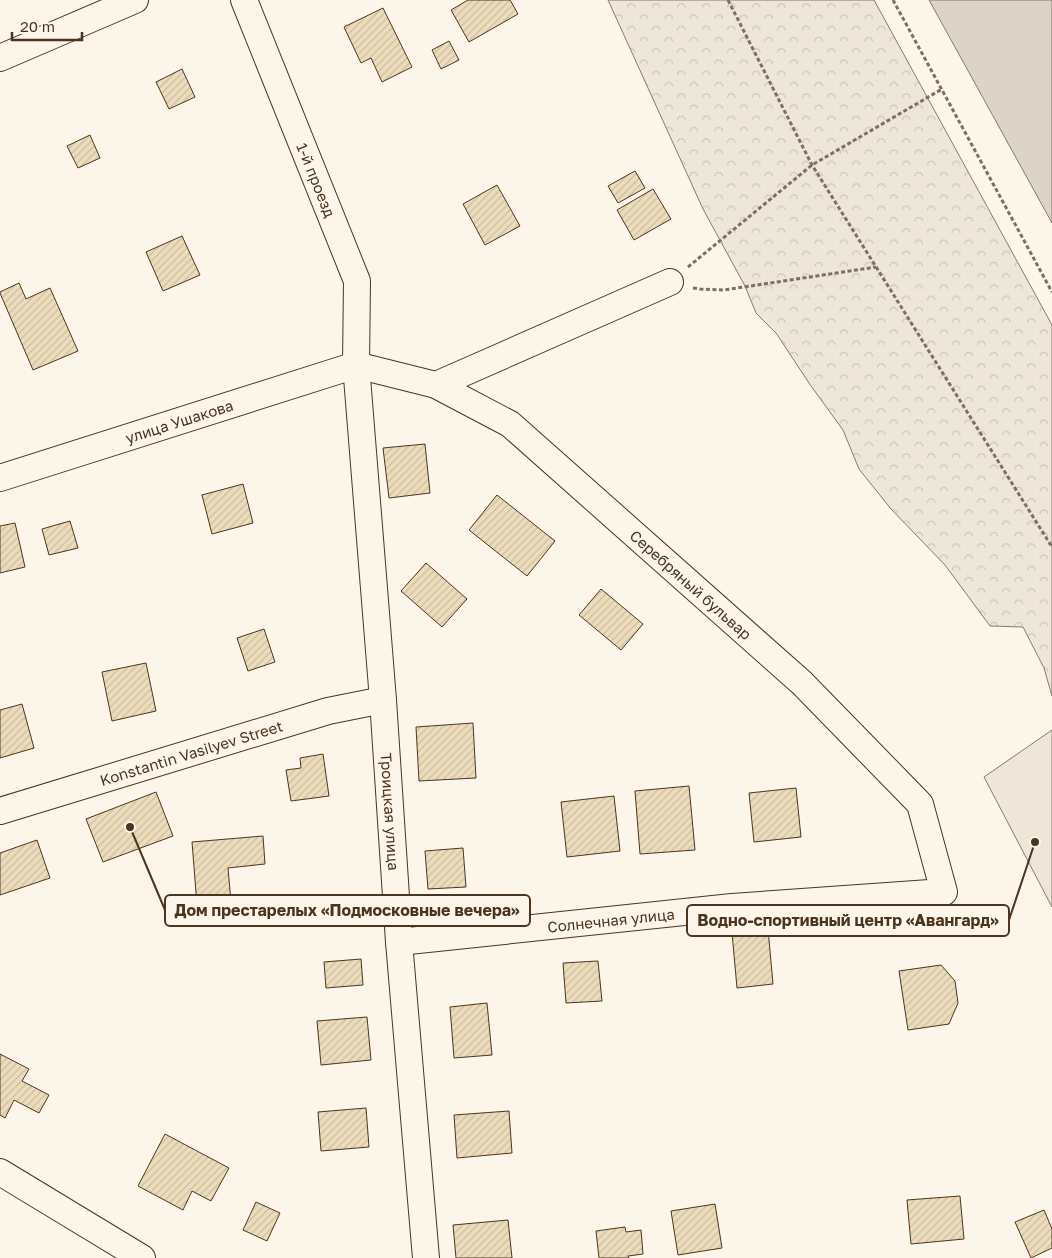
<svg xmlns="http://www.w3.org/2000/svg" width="1052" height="1258" viewBox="0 0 1052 1258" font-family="'Golos Text',sans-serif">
	<defs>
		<pattern id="forest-crowns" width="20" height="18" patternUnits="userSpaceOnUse" patternTransform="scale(1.25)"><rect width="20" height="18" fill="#ede6d9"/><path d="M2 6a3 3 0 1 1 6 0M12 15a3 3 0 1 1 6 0" fill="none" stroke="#cdc6ba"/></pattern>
		<pattern id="building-hatch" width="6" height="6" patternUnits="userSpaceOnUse" patternTransform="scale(1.25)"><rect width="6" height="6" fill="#ecdcbc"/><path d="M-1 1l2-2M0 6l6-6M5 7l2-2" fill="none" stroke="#ccbda1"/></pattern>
	</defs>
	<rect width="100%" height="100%" fill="#fbf6e9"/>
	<!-- forest -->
	<path fill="url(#forest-crowns)" stroke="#887966" d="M608 0H874L1052 325V696L1044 668 1023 627 990 626 945 565 891 509 859 469 843 430 811 386 776 333 756 313 745 286 703 209Z"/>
	<!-- park -->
	<path fill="#ede6d9" stroke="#887966" d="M1052 730V907L984 777Z"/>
	<!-- water -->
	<path fill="#dcd4c6" stroke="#887966" d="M929 0H1052V223Z"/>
	<!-- building -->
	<g fill="url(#building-hatch)" stroke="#4a3520">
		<path d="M468 0H510L518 14 469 42 451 10Z"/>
		<path d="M383 8 412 67 382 82 371 58 361 63 344 27Z"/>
		<path d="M449 41 459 60 441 69 432 50Z"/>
		<path d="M182 69 195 97 169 109 156 82Z"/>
		<path d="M90 135 100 158 78 168 67 146Z"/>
		<path d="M635 171 645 188 618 203 608 186Z"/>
		<path d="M497 185 520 226 485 245 463 204Z"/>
		<path d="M653 189 671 219 634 240 617 210Z"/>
		<path d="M182 236 200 275 163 291 146 252Z"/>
		<path d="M19 283 26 299 50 288 78 351 33 370 0 293V292Z"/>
		<path d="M425 444 430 493 389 498 383 448Z"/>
		<path d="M243 484 253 523 212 534 202 495Z"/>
		<path d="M497 495 555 541 527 576 469 530Z"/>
		<path d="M70 521 78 548 49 555 42 529Z"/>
		<path d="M15 523 25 567 0 573V526Z"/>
		<path d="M426 563 467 599 442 627 401 591Z"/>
		<path d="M601 589 643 624 621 650 579 615Z"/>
		<path d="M264 629 275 662 248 671 237 638Z"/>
		<path d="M146 663 156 711 112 721 102 672Z"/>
		<path d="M22 704 34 748 0 758V710Z"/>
		<path d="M473 723 476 778 419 781 416 727Z"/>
		<path d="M323 754 329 796 291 801 286 770 301 768 300 758Z"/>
		<path d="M689 786 695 850 640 854 635 791Z"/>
		<path d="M796 788 801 837 754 842 749 793Z"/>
		<path d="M156 792 173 836 103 862 86 819Z"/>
		<path d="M614 796 620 851 567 857 561 802Z"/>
		<path d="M263 836 265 864 228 868 231 902 197 905 192 842Z"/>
		<path d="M37 840 50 878 0 895V853Z"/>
		<path d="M463 848 466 887 428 889 425 851Z"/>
		<path d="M768 929 773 984 737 988 732 933Z"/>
		<path d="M361 959 363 985 326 988 324 962Z"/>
		<path d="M598 961 602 1001 566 1003 563 963Z"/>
		<path d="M941 965 955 981 958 1003 949 1024 908 1030 899 971Z"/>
		<path d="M487 1003 492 1055 454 1058 450 1007Z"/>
		<path d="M367 1017 371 1060 321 1065 317 1021Z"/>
		<path d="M0 1054 29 1069 22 1081 49 1095 39 1113 14 1100 5 1118 0 1115Z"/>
		<path d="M366 1108 369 1147 321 1151 318 1112Z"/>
		<path d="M509 1111 512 1153 457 1158 454 1115Z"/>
		<path d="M165 1134 229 1168 211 1201 192 1191 183 1210 138 1186Z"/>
		<path d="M960 1196 964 1239 911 1244 907 1200Z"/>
		<path d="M256 1202 280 1213 267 1241 243 1230Z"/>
		<path d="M715 1204 722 1248 678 1255 671 1211Z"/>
		<path d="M1044 1210 1052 1229V1248L1031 1258 1015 1222Z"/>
		<path d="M508 1220 512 1258H456L453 1225Z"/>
		<path d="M625 1227 626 1232 641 1230 643 1254 628 1256 629 1258H599L596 1231Z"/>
	</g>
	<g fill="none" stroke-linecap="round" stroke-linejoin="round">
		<!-- minor casing -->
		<g stroke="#4a3520" stroke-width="28">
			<g id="minor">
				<path id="s1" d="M244 0 357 281 356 365 383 700 399 942 426 1258"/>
				<path d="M0 58 135 0"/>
				<path id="s2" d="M356 365 436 385 510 424 802 683 920 804 944 892 732 907 399 942"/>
				<path d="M436 385 670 282"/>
				<path id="s3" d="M0 478 356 365"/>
				<path id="s4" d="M0 811 328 711 383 700"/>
				<path d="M0 1172 142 1258"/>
			</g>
		</g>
		<!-- path -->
		<g stroke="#7f6f5c" stroke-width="3" stroke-dasharray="4 2.5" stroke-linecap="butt">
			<path d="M728 0 812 165 1052 547"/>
			<path d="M893 0 1052 292"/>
			<path d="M688 267 812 165 942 89"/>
			<path d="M693 288 700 289 724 290 876 267"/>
		</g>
		<!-- minor -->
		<use href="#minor" stroke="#fbf6e9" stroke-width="26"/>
	</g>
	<g text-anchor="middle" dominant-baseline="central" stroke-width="4" stroke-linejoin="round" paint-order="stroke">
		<!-- street labels -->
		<g font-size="15" fill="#4a3520" stroke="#fbf6e9">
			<text stroke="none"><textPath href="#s1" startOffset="194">1-й проезд</textPath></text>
			<text stroke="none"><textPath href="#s3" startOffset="188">улица Ушакова</textPath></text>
			<text stroke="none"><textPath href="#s2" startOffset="408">Серебряный бульвар</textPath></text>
			<text stroke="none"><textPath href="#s4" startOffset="200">Konstantin Vasilyev Street</textPath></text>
			<text stroke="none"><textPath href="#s1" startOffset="835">Троицкая улица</textPath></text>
			<text transform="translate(611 920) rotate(-6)">Солнечная улица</text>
		</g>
	</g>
	<!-- callouts -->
	<path fill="none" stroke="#4a3520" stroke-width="2" d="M130 827L165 910M1035 842L1009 920"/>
	<g fill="#4a3520" stroke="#fbf6e9" stroke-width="2">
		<circle cx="130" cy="827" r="5"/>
		<circle cx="1035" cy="842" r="5"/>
	</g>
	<g fill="#fbf6e9" stroke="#4a3520" stroke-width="2">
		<rect x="165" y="895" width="365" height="31" rx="5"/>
		<rect x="687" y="905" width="322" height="31" rx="5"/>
	</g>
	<g font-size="16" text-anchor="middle" font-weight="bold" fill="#4a3520">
		<text x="347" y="916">Дом престарелых «Подмосковные вечера»</text>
		<text x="848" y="926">Водно-спортивный центр «Авангард»</text>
	</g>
	<!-- scale -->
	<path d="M12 32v8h70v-8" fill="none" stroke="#4a3520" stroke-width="2.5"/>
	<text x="20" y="32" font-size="15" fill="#4a3520" stroke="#fbf6e9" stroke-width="4" paint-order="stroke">20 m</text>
</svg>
